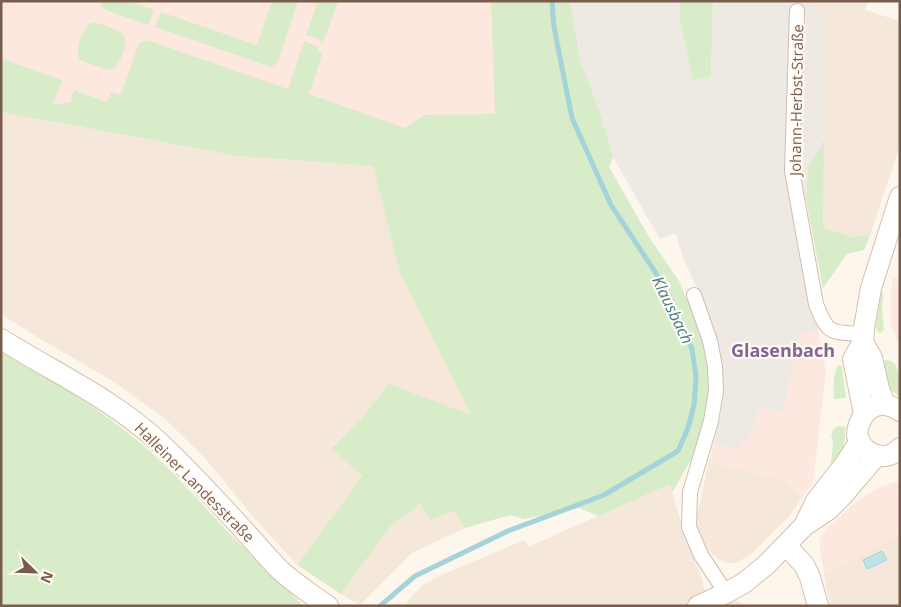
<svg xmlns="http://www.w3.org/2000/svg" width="901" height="607" viewBox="0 0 901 607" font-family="'Open Sans',sans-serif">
	<rect width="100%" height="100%" fill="#fdf6ec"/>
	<!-- residential -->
	<g fill="#f5e8da">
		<path d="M801 1H869L865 10 900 21V145L870 235 851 237 823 227 824 12Z"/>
		<path d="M1 111 63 124 237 156 373 166 399 271 472 415 361 419 331 447 362 476 297 565 255 519 204 457 165 419 114 382 39 338 1 314Z"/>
		<path d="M709 462 783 480 803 497 787 519 775 530 750 555 736 563H727L718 559 707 548 698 531 697 516Z"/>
		<path d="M670 484 687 543 702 578 707 602 726 593 745 606H407V602L421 586 439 576 525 540 528 547Z"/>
		<path d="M420 504 430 520 454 511 465 528 412 553 360 605 341 594 391 526Z"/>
		<path d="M900 533V606H830L824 575Z"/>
	</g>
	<!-- commercial -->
	<g fill="#fde8e0">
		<path d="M1 1H518L523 178 237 156 6 113 1 111Z"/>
		<path d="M893 277 900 280V349L891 325V293Z"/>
		<path d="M818 329 826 371 813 483 803 497 783 480 709 462 714 442 736 450 750 436 759 407 783 412 800 333Z"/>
		<path d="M900 481V533L824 575 819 540 825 530 853 504 879 487Z"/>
	</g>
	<!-- industrial -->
	<path fill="#efe9e4" d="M570 1H680V20L711 76 713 1H801L824 12V140L808 168 806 200 794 204 818 329 800 334 783 412 759 407 750 436 736 451 714 442 721 412 723 390 715 342 698 291 682 255 676 234H672L660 239 613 157 599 110 580 59Z"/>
	<!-- green -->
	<g fill="#d8ecc9">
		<path d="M101 1H128L154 10 149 25 108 11 101 6Z"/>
		<path d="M272 1H298L278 62 271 67 155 27 161 12 257 45Z"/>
		<path d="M318 1 338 2 323 43 319 39 306 35Z"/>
		<path d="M491 1H570L580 59 599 110 613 157 609 167 649 237 679 281 701 331 709 362 710 389 700 435 693 456 672 493 670 484 599 516 579 508 524 519 510 515 465 528 454 511 430 520 420 504 391 526 341 594 297 565 362 476 331 448 361 419 389 384 471 415 399 271 373 166 237 156 6 113 1 111V66L3 59 62 80 53 105 70 102 74 90 107 102 111 92 121 95 139 43 147 40 288 89 304 41 316 46 322 55 309 94 405 128 424 115 495 114Z"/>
		<path d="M680 1H713L711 76 693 80 680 20Z"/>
		<path d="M92 22C99 23 121 30 124 36 128 45 120 67 110 69 103 70 87 62 80 60 74 50 82 28 92 22Z"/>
		<path d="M824 140 823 227 851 237 870 235 864 250 847 254 823 288 806 200 808 168Z"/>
		<path d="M881 292 883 293 882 311 884 329 882 332 880 333 877 331 876 327Z"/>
		<path d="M1 350C51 379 101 409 145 447 179 476 207 511 238 542 260 563 283 583 303 606H1Z"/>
		<path d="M878 361C882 361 888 360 891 361 901 365 900 388 900 397L887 387Z"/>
		<path d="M838 365H840L842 367 846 398 834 399C833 387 833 375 838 365Z"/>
		<path d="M838 426 845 427C845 445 844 451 835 467L831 465 833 440 831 435 834 428Z"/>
	</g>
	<!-- water -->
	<path fill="#bfe3e8" stroke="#a5d3da" d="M882 551 887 560 867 569 863 560Z"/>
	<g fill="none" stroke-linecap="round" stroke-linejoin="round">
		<!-- stream -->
		<path stroke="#a5d3da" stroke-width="5" d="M380 606 415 576 508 531 604 495 678 451 688 428 694 405 696 377 692 349 665 287 611 205 572 118 554 27 552 1"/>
		<!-- street casing -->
		<g stroke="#d1beb0" stroke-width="16">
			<g id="street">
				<path d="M797 11 792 171 816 304C828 336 832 332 863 334"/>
				<path d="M694 295 710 341 715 366 716 391 711 421 690 492 689 527 701 555 726 593"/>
			</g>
		</g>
		<!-- secondary casing -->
		<g stroke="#d6c0b0" stroke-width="22">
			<g id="secondary">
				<path d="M1 339C55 373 113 399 160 443 191 472 220 504 249 536 259 547 269 559 280 570 294 583 312 595 328 606"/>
				<path d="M863 342 872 358 879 389 885 404"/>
				<path d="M900 411C885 401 869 403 861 420 859 424 857 430 857 435 859 447 874 458 886 456 892 455 896 452 900 448"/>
				<path d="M864 414 853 359 863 342 864 328 871 288 900 197"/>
				<path d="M805 524 816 501 845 464 860 441"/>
				<path d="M786 545 804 565 810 577 818 606"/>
				<path d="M698 606 726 593 744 583 766 565 804 526 828 510 842 496 877 455"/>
			</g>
		</g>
		<!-- street -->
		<use href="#street" stroke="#fff" stroke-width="14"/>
		<!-- secondary -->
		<use href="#secondary" stroke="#fff" stroke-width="20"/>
	</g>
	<g text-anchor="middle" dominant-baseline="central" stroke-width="4.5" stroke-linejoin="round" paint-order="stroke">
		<!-- street labels -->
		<g font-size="15" fill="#7a5c4d" stroke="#fffaf3">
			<text transform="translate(796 100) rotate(-89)">Johann-Herbst-Straße</text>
			<text transform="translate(195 482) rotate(45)">Halleiner Landesstraße</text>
		</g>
		<!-- water labels -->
		<g font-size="16" font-style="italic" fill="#437c86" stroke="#fffaf3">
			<text transform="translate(673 310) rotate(64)">Klausbach</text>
		</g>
		<!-- quarter labels -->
		<g font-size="18" font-weight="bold" fill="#846695" stroke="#fffaf3">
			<text x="783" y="350">Glasenbach</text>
		</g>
	</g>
	<!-- border -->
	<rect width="901" height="607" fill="none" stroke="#7a5c4d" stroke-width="5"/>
	<!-- north arrow -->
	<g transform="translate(35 572) rotate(113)" stroke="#fffaf3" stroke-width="4" paint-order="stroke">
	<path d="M0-4L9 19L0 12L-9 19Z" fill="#7a5c4d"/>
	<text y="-8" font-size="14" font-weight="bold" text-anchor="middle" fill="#7a5c4d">N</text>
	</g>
</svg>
